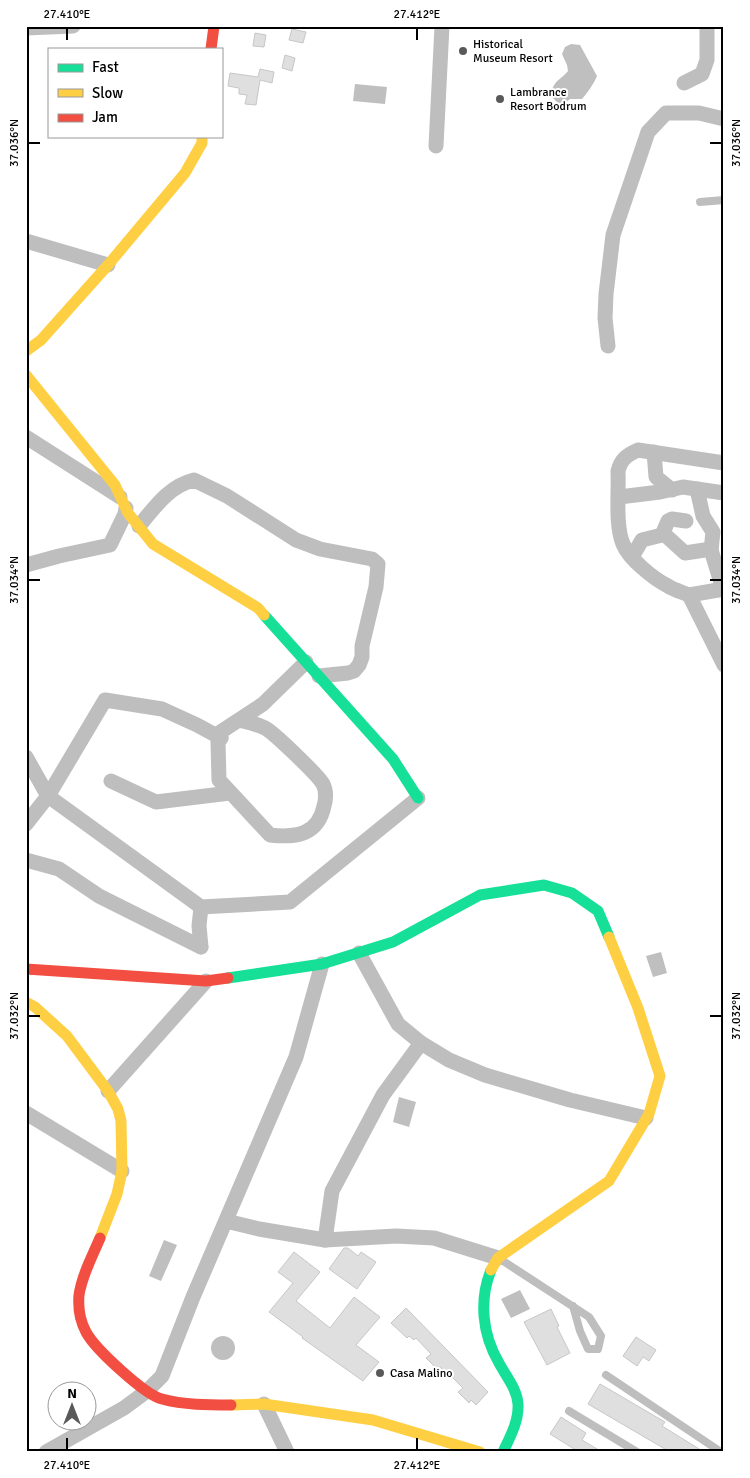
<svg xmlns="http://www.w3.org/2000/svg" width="750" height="1478" viewBox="0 0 750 1478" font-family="Signika,sans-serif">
	<rect width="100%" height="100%" fill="#fff"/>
	<!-- water -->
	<g fill="#bfbfbf">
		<path d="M571 44 580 45 597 76C595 82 586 95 582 99H570L565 103H558L552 97C551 81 560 81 568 71L567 65 562 54 565 47Z"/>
		<path d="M355 84 387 87 385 104 353 101Z"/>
		<path d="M661 952 667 973 653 977 646 956Z"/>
		<path d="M399 1097 416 1102 409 1127 393 1122Z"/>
		<path d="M164 1240 177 1245 161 1281 149 1276Z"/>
		<path d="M520 1290 530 1309 511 1318 501 1299Z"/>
		<circle cx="223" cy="1348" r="12"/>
	</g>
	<!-- building -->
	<g fill="#dfdfdf" stroke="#c7c7c7">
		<path d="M292 29 306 32 303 43 289 40Z"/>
		<path d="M255 33 266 35 264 47 253 46Z"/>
		<path d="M285 55 295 58 292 71 282 68Z"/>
		<path d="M260 69 274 72 272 83 260 80 256 105 245 104 247 95 239 94V88L228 86 230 73 258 77Z"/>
		<path d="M344 1248H348L358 1256 361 1252 376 1262 357 1289 329 1269Z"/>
		<path d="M294 1252 320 1272 296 1301 330 1328 354 1297 380 1317 356 1345 379 1362 363 1381 302 1338 303 1337 269 1312 293 1283 278 1272Z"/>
		<path d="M406 1308 488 1392 476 1405 471 1400 469 1403 458 1392 463 1388 445 1370 444 1371 440 1367 437 1369 426 1358 431 1354 416 1338 414 1340 409 1336 407 1338 391 1323Z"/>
		<path d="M551 1309 559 1326 557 1327 570 1353 547 1365 524 1322Z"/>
		<path d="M636 1337 656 1350 649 1361 643 1357 637 1366 623 1356Z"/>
		<path d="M600 1384 665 1422 662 1426 704 1452H670L588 1404Z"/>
		<path d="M561 1417 586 1433 582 1440 602 1452H579L550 1434Z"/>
	</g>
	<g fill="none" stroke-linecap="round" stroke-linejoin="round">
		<!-- lane -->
		<g stroke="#bebebe" stroke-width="8">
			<path d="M700 202 724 200"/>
			<path d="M500 1259 589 1317 601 1336 598 1349H588L580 1331 573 1306"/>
			<path d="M606 1375 721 1452"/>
			<path d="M569 1411 637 1452"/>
		</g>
		<!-- street -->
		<g stroke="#bebebe" stroke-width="15">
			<path d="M26 28 73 26"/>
			<path d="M684 83 702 74 707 60V26"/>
			<path d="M436 146 442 26"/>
			<path d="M26 241 108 265"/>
			<path d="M608 346 605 318 606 294 613 235 648 132 666 113H699L724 119"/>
			<path d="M26 437 120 497"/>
			<path d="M654 452 656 477 672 490"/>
			<path d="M724 463 638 450C627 455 621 459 618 471 619 492 615 525 623 544 629 559 654 579 668 586 674 590 682 592 689 595L724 665"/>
			<path d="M697 489 703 516 713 532 711 550 723 589"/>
			<path d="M619 497 660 492 683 487 724 493"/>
			<path d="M139 526C155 507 169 486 194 480L227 496 296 540 320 549 372 559 378 564 376 587 362 646V657L359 665 354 671 348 673 319 676"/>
			<path d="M663 533 685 553 711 549"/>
			<path d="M632 557 642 540 662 535 668 521 672 519 686 521"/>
			<path d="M26 565 59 556 110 545 125 514 126 508"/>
			<path d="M689 595 724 589"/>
			<path d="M239 720C247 722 257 724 265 728 273 732 318 775 323 784 326 790 326 799 324 806 318 835 296 838 270 835L219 780 218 742 221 738 219 733 263 704 306 662"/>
			<path d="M26 757 48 796 201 907 290 902 418 798"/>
			<path d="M111 781 156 802 230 793"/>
			<path d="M26 824 48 796 105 700 162 709 197 725 221 738"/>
			<path d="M26 860 59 869 99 896 201 947"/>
			<path d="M201 907 199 926 201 947"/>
			<path d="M359 953 398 1024 421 1043 449 1060 485 1075 570 1100 646 1118"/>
			<path d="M108 1091 206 981"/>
			<path d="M26 1113 122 1171"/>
			<path d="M226 1221 259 1229 325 1240 396 1236 434 1238 498 1258"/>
			<path d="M325 1240 332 1191 383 1095 421 1043"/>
			<path d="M264 1404 287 1452"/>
			<path d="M46 1452 124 1408 147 1391 162 1376 193 1297 296 1057 322 964"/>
		</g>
		<!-- fast -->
		<g stroke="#16e098" stroke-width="11">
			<path d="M264 615 393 759 418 798"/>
			<path d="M228 978 322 964 393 942 480 895 544 885 572 893 598 911 609 937"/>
			<path d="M491 1270C479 1300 482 1334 499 1363 506 1376 517 1389 518 1404 519 1421 510 1437 503 1452"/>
		</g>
		<!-- slow -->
		<g stroke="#ffcf43" stroke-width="11">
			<path d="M26 351 41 340 108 265 185 173 202 143V136"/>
			<path d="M26 375 115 485 128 513 153 544 258 608 264 615"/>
			<path d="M26 1002 35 1007 67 1036 108 1091 118 1109 121 1121 122 1171 117 1194 100 1238"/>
			<path d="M491 1270 498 1258 609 1181 649 1114 660 1076 638 1008 609 937"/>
			<path d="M231 1405 264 1404 373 1420 480 1452"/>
		</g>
		<!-- jam -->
		<g stroke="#f24e42" stroke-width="11">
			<path d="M211 49 214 26"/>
			<path d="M26 969 206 981 228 978"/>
			<path d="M100 1238C92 1257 82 1275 79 1295 78 1307 80 1321 86 1332 95 1349 145 1395 162 1399 184 1405 208 1405 231 1405"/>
		</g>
	</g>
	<!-- ticks -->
	<path fill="none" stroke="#000" stroke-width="2" d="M67 28V40M417 28V40M28 143H40M710 143H722M28 580H40M710 580H722M28 1016H40M710 1016H722M67 1438V1450M417 1438V1450"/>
	<!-- markers -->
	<g fill="#595959" stroke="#fff" stroke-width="2">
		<circle cx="463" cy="51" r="5"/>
		<circle cx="500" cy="99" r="5"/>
		<circle cx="380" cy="1373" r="5"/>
	</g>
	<g text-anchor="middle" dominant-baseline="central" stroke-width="4" stroke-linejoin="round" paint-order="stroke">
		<!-- poi labels -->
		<g font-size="12" fill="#000" stroke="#fff" text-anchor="start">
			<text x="473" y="44">Historical<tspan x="473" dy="14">Museum Resort</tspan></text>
			<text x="510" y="92">Lambrance<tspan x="510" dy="14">Resort Bodrum</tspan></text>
			<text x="390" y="1373">Casa Malino</text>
		</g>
	</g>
	<!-- border -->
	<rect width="750" height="1478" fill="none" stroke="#ffffff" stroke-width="55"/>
	<!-- legend -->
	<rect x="48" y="48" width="175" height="90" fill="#ffffff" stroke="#999999"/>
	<rect x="58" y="64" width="25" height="8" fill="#16e098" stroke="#999999"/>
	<text x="92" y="72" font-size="15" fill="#000000">Fast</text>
	<rect x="58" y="89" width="25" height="8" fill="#ffcf43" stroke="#999999"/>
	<text x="92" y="98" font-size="15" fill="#000000">Slow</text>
	<rect x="58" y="114" width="25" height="8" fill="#f24e42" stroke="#999999"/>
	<text x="92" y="122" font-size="15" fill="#000000">Jam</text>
	<!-- north arrow -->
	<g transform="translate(72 1406)"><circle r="24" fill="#ffffff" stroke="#999999"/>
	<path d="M0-4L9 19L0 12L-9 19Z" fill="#595959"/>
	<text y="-8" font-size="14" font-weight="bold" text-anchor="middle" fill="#000000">N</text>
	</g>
	<rect x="28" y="28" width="694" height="1422" fill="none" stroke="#000" stroke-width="2"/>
	<g font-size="12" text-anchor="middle" fill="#000">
		<text x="67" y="18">27.410°E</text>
		<text x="417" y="18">27.412°E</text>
		<text transform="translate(14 143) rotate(-90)" y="4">37.036°N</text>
		<text transform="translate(736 143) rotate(-90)" y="4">37.036°N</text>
		<text transform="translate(14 580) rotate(-90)" y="4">37.034°N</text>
		<text transform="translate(736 580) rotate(-90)" y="4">37.034°N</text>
		<text transform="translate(14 1016) rotate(-90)" y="4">37.032°N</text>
		<text transform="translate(736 1016) rotate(-90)" y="4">37.032°N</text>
		<text x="67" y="1469">27.410°E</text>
		<text x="417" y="1469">27.412°E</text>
	</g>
</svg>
